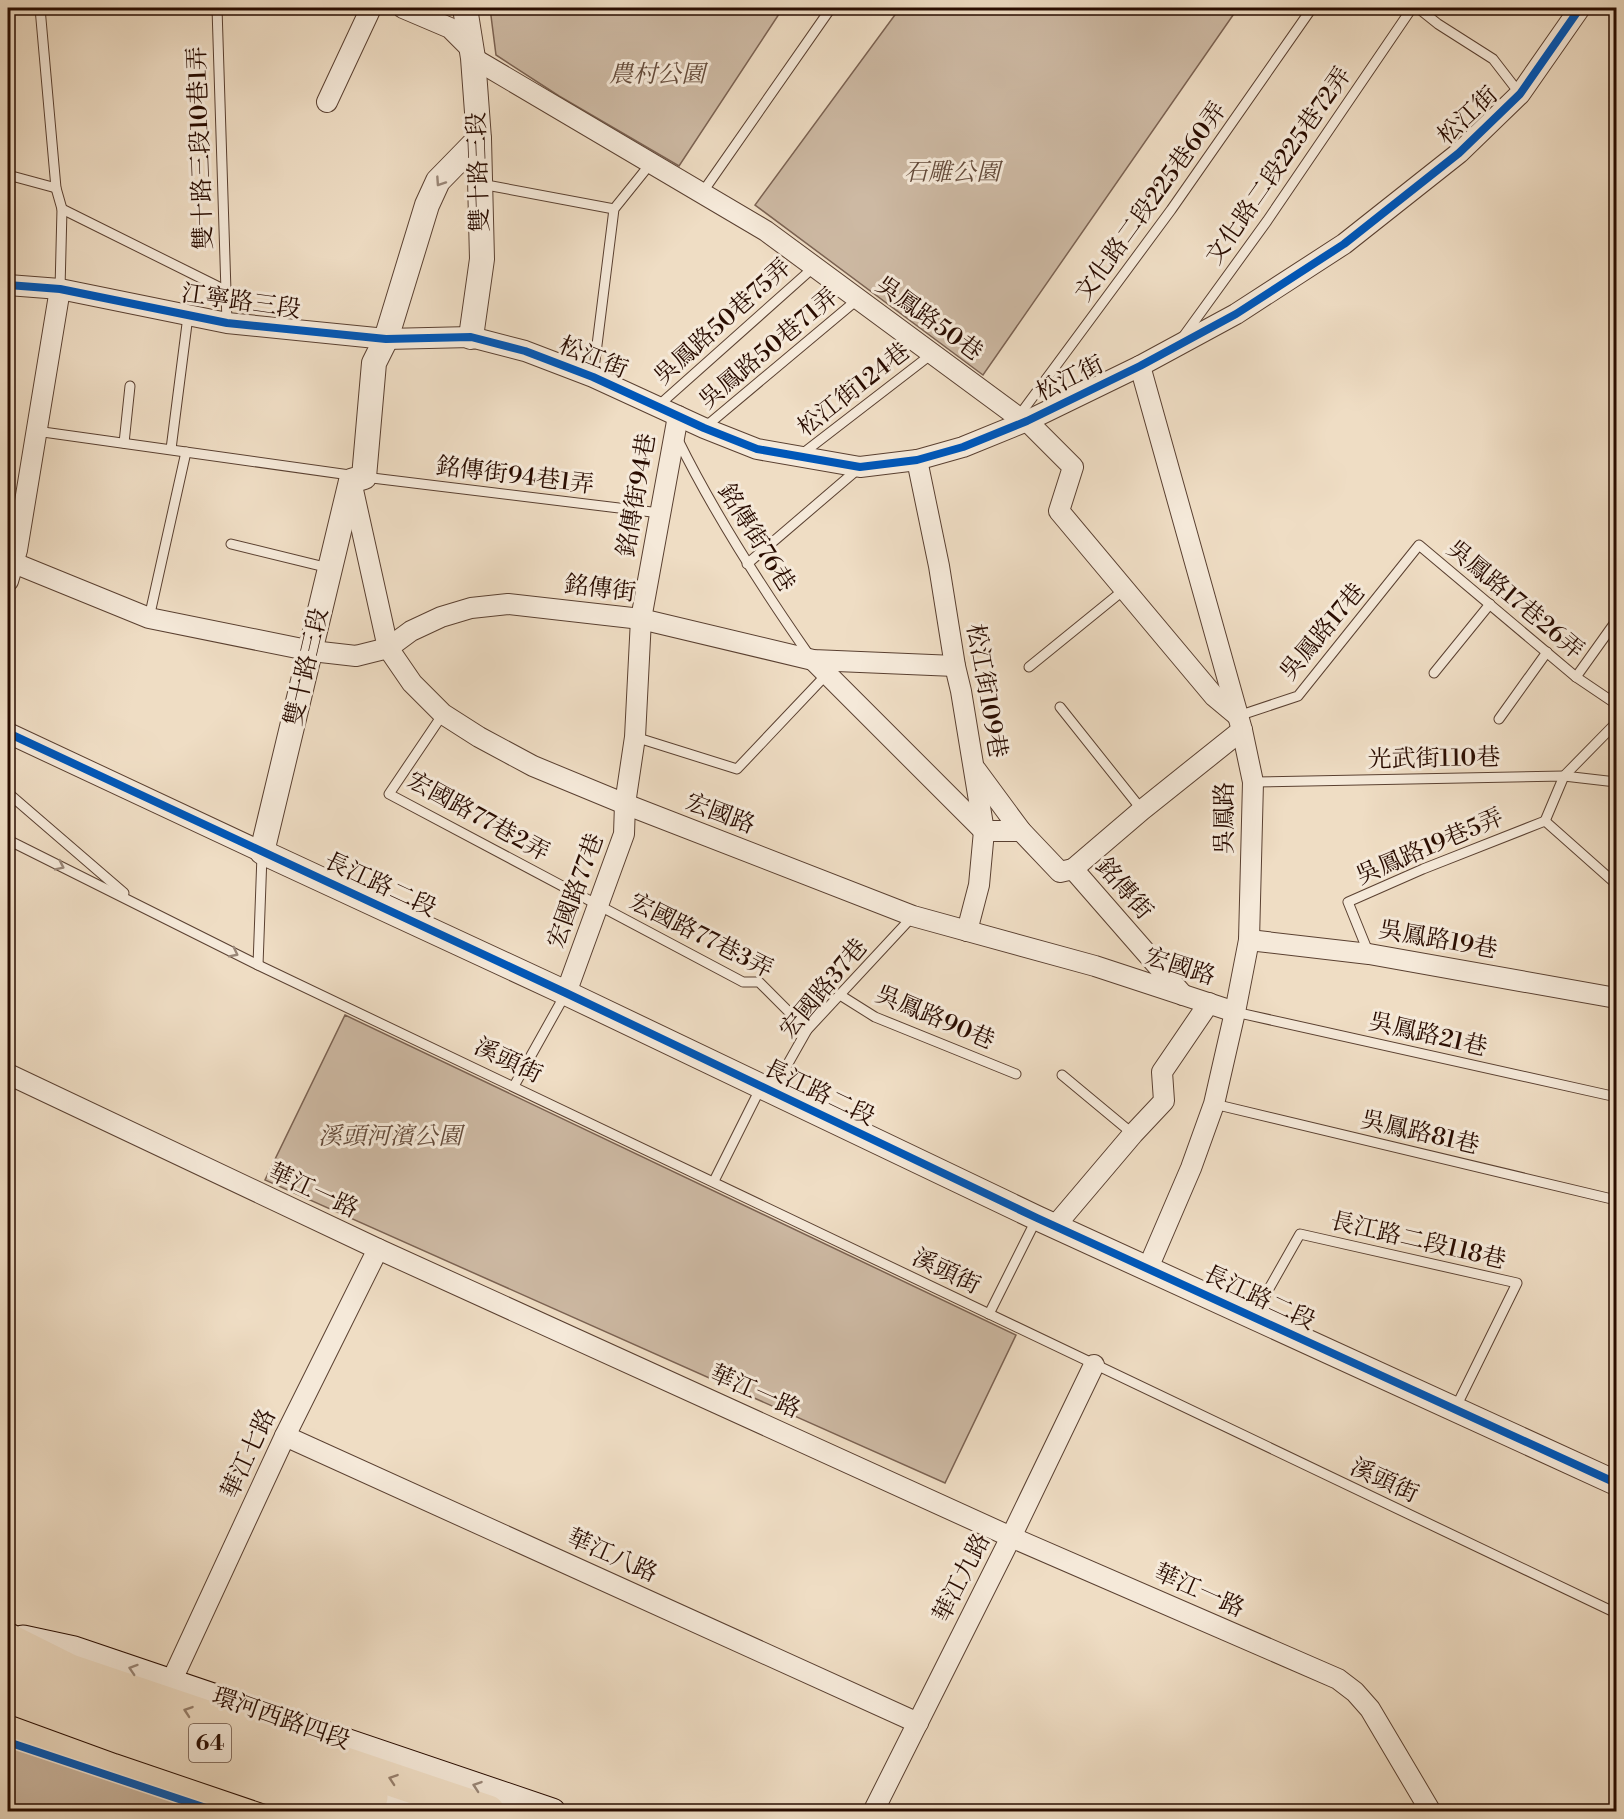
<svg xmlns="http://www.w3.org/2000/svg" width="1624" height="1819" viewBox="0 0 1624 1819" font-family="'Libre Bodoni','Noto Serif TC',serif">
	<rect width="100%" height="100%" fill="#efddc4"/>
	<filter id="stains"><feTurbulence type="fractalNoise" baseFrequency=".00333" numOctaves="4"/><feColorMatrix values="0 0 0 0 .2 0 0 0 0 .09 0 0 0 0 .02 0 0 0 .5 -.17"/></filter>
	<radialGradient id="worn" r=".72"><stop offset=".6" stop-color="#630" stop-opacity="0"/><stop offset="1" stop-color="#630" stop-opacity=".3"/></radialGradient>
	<!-- green -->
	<g fill="#cdb9a3" stroke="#7b6252" stroke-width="1.5">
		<path d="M490 8H783L679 166 559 96 496 55Z"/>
		<path d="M900 8H1238L983 375 755 205Z"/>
		<path d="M345 1015 1016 1335 945 1483 265 1180Z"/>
		<path d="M8 1740 51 1757 219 1811H8Z"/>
	</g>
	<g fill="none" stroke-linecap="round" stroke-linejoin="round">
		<!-- service casing -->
		<g stroke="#5a4031" stroke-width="11">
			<g id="service">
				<path d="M40 8 56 188 62 209 60 289"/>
				<path d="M217 8 227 323"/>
				<path d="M1418 8 1438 24 1493 59 1520 94"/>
				<path d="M8 175 56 188"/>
				<path d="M481 184 614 209"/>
				<path d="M702 193 831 8"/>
				<path d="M62 209 225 290"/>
				<path d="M1183 337 1267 221 1412 8"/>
				<path d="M593 377 614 209 651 163"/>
				<path d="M658 406 814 267"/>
				<path d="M1018 417 1171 210 1312 8"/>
				<path d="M704 428 858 299"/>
				<path d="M36 431 364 477 660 513"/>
				<path d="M678 440C716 517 762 588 811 658"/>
				<path d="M124 443 130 386"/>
				<path d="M171 449 188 316"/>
				<path d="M802 454 933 353"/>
				<path d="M231 544 329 568"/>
				<path d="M747 564 858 469"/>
				<path d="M149 618 186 452"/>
				<path d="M1029 667 1125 589"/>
				<path d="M1434 673 1490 604"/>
				<path d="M1576 677 1616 621"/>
				<path d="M1060 707 1142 810"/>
				<path d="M443 714 389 794 743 982H759L807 1030"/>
				<path d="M1238 716 1298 696 1419 545 1576 677 1616 704"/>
				<path d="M1499 719 1547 652"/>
				<path d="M635 737 737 769 826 675"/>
				<path d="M1253 782 1564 776 1616 782"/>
				<path d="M8 793 124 893"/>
				<path d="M1545 821 1564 776 1616 723"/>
				<path d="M1545 821 1616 884"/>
				<path d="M8 840 258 965 1616 1613"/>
				<path d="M1369 954 1348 902 1423 869 1545 821"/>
				<path d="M258 965 262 855"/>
				<path d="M840 995 875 1017 1016 1074"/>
				<path d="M1235 1012 1612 1096"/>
				<path d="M1062 1075 1133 1134"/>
				<path d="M514 1086 566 993"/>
				<path d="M773 1090 807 1030 913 916"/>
				<path d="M1214 1104 1616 1200"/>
				<path d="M714 1181 761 1087"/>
				<path d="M989 1314 1037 1218"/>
				<path d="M1254 1315 1300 1234 1517 1283 1455 1409"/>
			</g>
		</g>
		<!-- minor casing -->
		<g stroke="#5a4031" stroke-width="22">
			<g id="minor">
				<path d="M403 8 450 28 472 50"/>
				<path d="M473 58 766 231 1018 417 1027 421 1073 467 1059 511 1214 696 1238 716"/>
				<path d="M327 102 371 8"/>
				<path d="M8 285 60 289 227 323 386 339 471 337 525 351 593 377 704 428 757 449 860 467 917 460 963 447 1027 421 1140 366 1236 314 1344 244 1459 153 1520 94 1580 8"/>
				<path d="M1140 366 1242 730 1253 782 1249 940 1235 1012 1214 1104 1191 1168 1148 1268"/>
				<path d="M917 460 939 566 955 666 961 691 984 831 979 885 967 931"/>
				<path d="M351 481 388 648 412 683 443 714 479 737 533 766 625 804 913 916 1095 966 1235 1012"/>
				<path d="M14 563 149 618 312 651 356 656 388 648 411 631 441 617 471 608 508 604 641 619 813 660 955 666"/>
				<path d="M8 581 17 550 60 289"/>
				<path d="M813 660 984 831H1021"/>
				<path d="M8 733 262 852"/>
				<path d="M976 770 1021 831 1060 872 1073 869 1183 995"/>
				<path d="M1073 869 1142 810 1242 730"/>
				<path d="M1249 940 1369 954 1616 998"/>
				<path d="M566 993 624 834 625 804 635 737 641 619 678 416"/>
				<path d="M8 1074 378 1249 1011 1537 1338 1679 1355 1692 1370 1709 1431 1812"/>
				<path d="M1055 1226 1133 1134 1164 1101 1162 1072 1209 1003"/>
				<path d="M285 1436 918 1723"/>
				<path d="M171 1682 285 1436 378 1249"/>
				<path d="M873 1812 1011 1537 1094 1365"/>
			</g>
		</g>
		<!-- tertiary casing -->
		<g stroke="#5a4031" stroke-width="26">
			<g id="tertiary">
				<path d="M465 8 473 58 479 139 482 259 471 337"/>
				<path d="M479 139 438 181 427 205 386 339 374 363 364 477 351 481 262 852 566 993 1037 1218 1616 1483"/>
			</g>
		</g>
		<!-- secondary casing -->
		<g stroke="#290c00" stroke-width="29">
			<g id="secondary">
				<path d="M23 1639 74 1650 552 1812"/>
				<path d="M350 1794 403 1812"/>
			</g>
		</g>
		<!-- trunk casing -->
		<g stroke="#290c00" stroke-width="35">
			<g id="trunk">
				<path d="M8 1640 70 1671 488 1812"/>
				<path d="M8 1667 138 1719 371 1797"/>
				<path d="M8 1696 123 1738 341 1812"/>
			</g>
		</g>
		<!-- service -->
		<use href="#service" stroke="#f5e9d9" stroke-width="9"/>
		<!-- minor -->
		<use href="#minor" stroke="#f5e9d9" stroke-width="20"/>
		<!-- tertiary -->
		<use href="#tertiary" stroke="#f5e9d9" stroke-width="24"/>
		<!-- secondary -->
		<use href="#secondary" stroke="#f5e9d9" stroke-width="27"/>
		<!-- trunk -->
		<use href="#trunk" stroke="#efddc4" stroke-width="33"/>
		<!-- cycleway casing -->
		<g stroke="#f5e9d9" stroke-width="11">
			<g id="cycleway">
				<path d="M8 285 60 289 227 323 386 339 471 337 525 351 593 377 704 428 757 449 860 467 917 460 963 447 1027 421 1140 366 1236 314 1344 244 1459 153 1520 94 1580 8"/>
				<path d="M8 733 566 993 1037 1218 1616 1483"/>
				<path d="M8 1742 218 1812"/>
			</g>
		</g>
		<!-- cycleway -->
		<use href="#cycleway" stroke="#0057b8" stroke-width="8"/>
	</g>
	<!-- one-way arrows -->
	<defs><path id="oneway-chevron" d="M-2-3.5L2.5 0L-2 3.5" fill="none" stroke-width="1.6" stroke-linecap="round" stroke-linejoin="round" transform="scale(1.5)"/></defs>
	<g stroke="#998677">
		<use href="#oneway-chevron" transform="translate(440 182) rotate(124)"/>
		<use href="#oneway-chevron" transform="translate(60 866) rotate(26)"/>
		<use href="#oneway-chevron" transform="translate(234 953) rotate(27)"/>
		<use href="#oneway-chevron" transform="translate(133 1669) rotate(-162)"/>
		<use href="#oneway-chevron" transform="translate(477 1786) rotate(-161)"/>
	</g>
	<g stroke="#967f6c">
		<use href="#oneway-chevron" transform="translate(188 1711) rotate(-161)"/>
		<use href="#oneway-chevron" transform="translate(393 1779) rotate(-161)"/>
	</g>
	<g text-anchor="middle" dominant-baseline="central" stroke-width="6" stroke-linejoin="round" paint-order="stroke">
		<!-- shield labels -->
		<rect fill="#f5e9d9" stroke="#664e41" stroke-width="1.5" x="189" y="1724" width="42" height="38" rx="4.5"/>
		<g font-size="22" font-weight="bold" fill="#290c00">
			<text x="210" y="1743">64</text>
		</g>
		<!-- park labels -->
		<g font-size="24" font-style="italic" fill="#624939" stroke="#f5e9d9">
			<text x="657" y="75">農村公園</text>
			<text x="952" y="173">石雕公園</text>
			<text x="390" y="1137">溪頭河濱公園</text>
		</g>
		<!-- street labels -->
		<g font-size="24" fill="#290c00" stroke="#f5e9d9">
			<text transform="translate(1468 116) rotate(-43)">松江街</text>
			<text transform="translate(201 148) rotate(-92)">雙十路三段10巷1弄</text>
			<text transform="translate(1279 166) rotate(-55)">文化路二段225巷72弄</text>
			<text transform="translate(479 172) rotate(-92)">雙十路三段</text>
			<text transform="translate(1151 202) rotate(-54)">文化路二段225巷60弄</text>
			<text transform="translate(241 302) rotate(8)">江寧路三段</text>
			<text transform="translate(929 319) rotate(36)">吳鳳路50巷</text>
			<text transform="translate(723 322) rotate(-42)">吳鳳路50巷75弄</text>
			<text transform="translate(769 349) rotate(-40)">吳鳳路50巷71弄</text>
			<text transform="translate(593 358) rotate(22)">松江街</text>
			<text transform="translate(1070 379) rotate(-26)">松江街</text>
			<text transform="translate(854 390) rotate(-38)">松江街124巷</text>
			<text transform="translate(515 476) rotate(7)">銘傳街94巷1弄</text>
			<text transform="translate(637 495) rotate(-80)">銘傳街94巷</text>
			<text transform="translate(756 538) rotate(58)">銘傳街76巷</text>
			<text transform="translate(600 589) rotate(7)">銘傳街</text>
			<text transform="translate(1515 600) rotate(40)">吳鳳路17巷26弄</text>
			<text transform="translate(1323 632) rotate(-50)">吳鳳路17巷</text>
			<text transform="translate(307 667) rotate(-77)">雙十路三段</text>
			<text transform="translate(986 691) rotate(80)">松江街109巷</text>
			<text transform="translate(1434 759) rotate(-1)">光武街110巷</text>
			<text transform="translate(720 814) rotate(21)">宏國路</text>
			<text transform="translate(478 817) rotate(29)">宏國路77巷2弄</text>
			<text transform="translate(1225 818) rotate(-90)">吳鳳路</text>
			<text transform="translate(1430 847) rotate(-23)">吳鳳路19巷5弄</text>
			<text transform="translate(380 885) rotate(25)">長江路二段</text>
			<text transform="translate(1124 889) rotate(49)">銘傳街</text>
			<text transform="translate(576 891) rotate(-70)">宏國路77巷</text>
			<text transform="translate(701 936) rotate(27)">宏國路77巷3弄</text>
			<text transform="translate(1438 940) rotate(10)">吳鳳路19巷</text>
			<text transform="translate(1180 967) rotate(18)">宏國路</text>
			<text transform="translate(824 989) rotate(-50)">宏國路37巷</text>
			<text transform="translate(935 1018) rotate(23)">吳鳳路90巷</text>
			<text transform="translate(1428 1035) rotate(13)">吳鳳路21巷</text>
			<text transform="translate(508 1061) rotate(26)">溪頭街</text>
			<text transform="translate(819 1093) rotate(26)">長江路二段</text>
			<text transform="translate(1420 1133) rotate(13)">吳鳳路81巷</text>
			<text transform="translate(313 1191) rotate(25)">華江一路</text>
			<text transform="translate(1418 1241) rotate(13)">長江路二段118巷</text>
			<text transform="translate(946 1272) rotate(26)">溪頭街</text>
			<text transform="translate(1259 1298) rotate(25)">長江路二段</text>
			<text transform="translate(755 1392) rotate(24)">華江一路</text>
			<text transform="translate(249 1454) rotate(-65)">華江七路</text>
			<text transform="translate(1384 1481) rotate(25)">溪頭街</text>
			<text transform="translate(612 1556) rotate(24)">華江八路</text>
			<text transform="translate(962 1578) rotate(-63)">華江九路</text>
			<text transform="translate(1199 1591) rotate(24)">華江一路</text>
			<text transform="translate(281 1719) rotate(19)">環河西路四段</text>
		</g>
	</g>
	<!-- margin -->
	<rect width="1624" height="1819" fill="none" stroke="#efddc4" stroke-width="30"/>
	<rect x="9" y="9" width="1606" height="1801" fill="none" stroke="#290c00" stroke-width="3"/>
	<rect x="15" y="15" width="1594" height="1789" fill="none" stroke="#290c00" stroke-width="1.5"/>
	<rect width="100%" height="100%" filter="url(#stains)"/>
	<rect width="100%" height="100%" fill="url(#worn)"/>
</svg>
